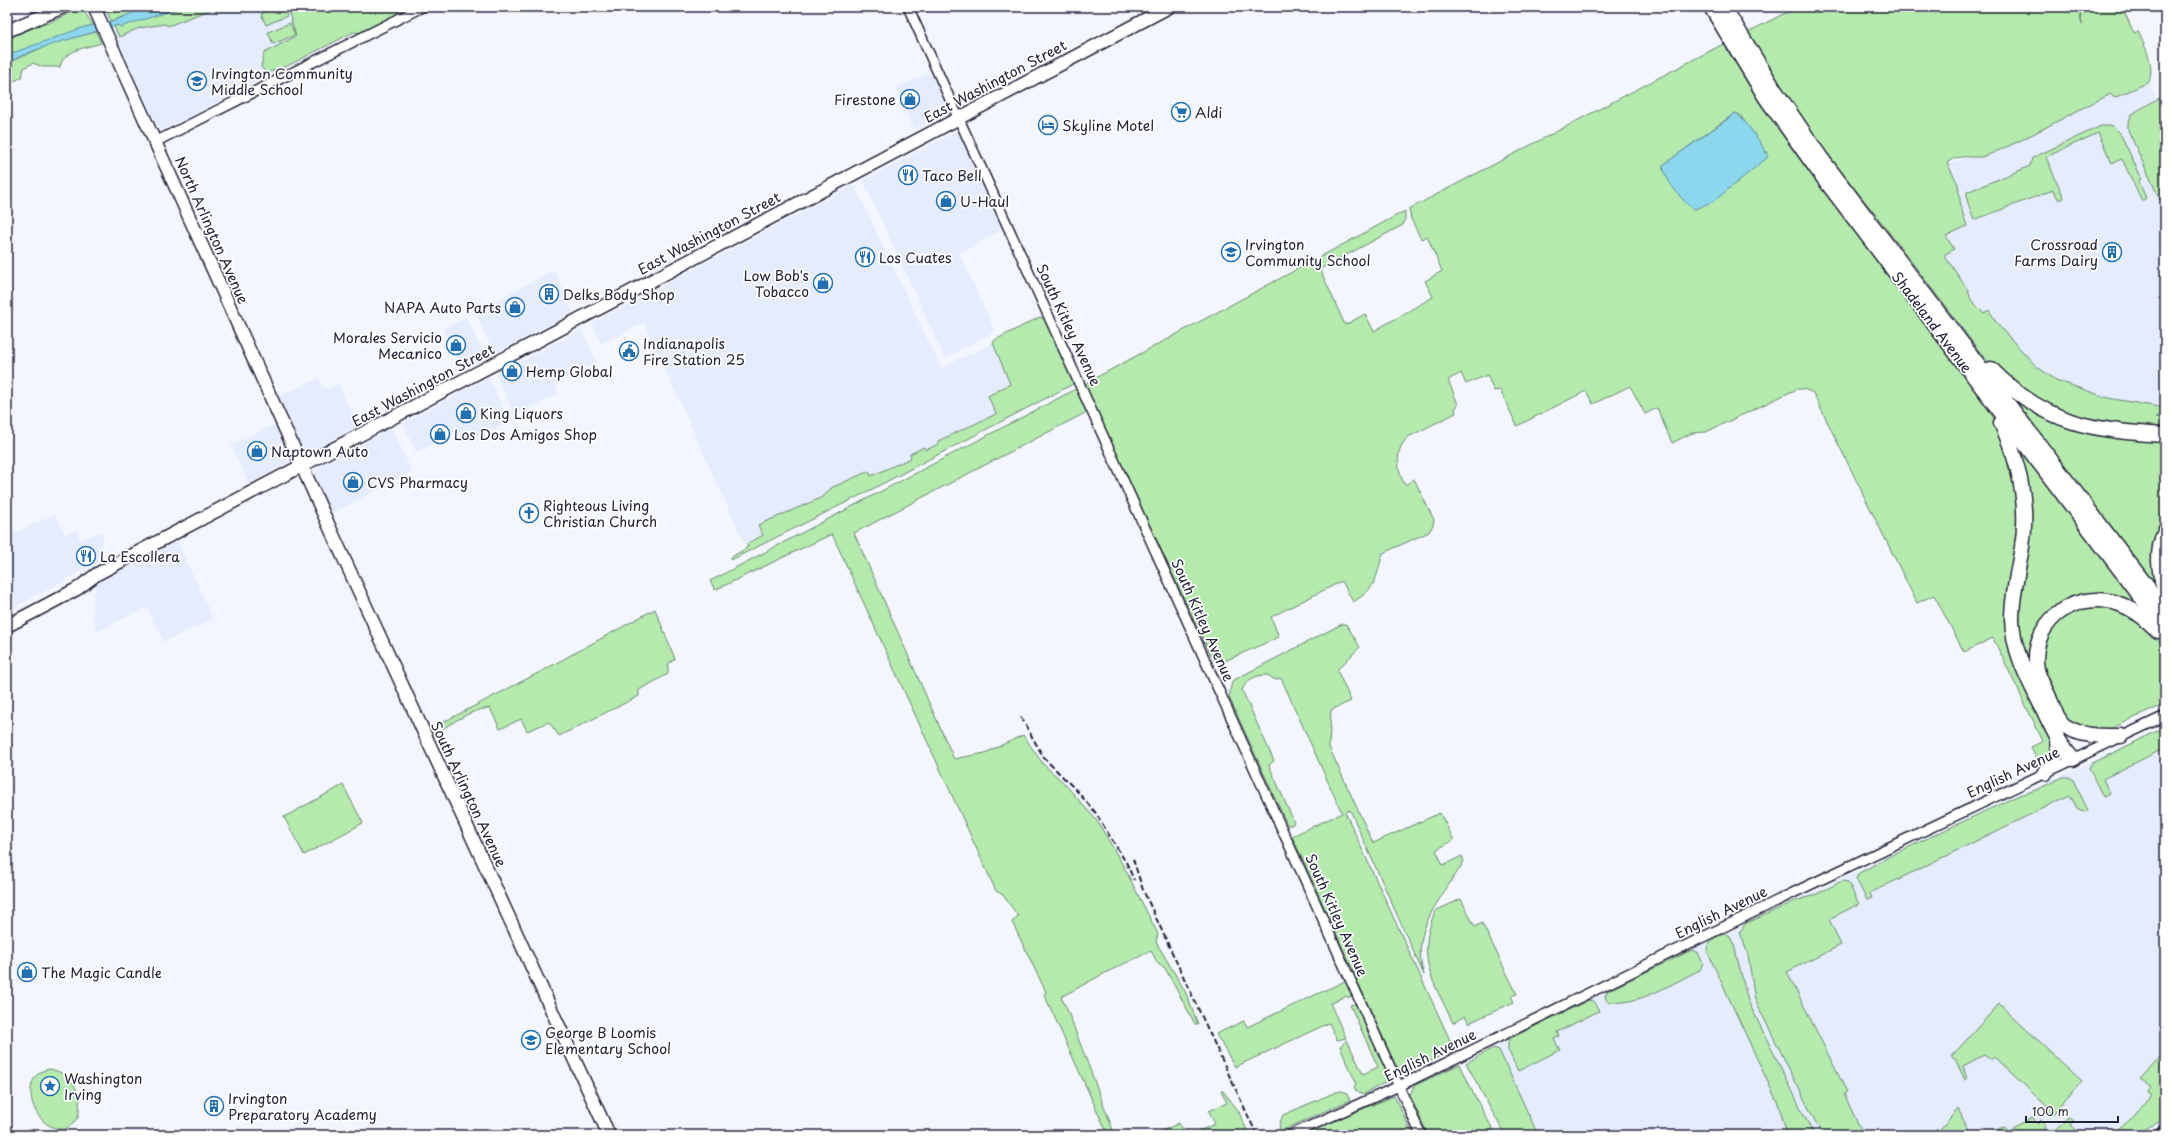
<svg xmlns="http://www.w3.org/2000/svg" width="2172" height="1142" viewBox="0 0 2172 1142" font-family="'Playpen Sans',sans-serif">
	<rect width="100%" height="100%" fill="#f3f6fe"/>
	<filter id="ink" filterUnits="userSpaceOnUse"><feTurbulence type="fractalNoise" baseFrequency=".025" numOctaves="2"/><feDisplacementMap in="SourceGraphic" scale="8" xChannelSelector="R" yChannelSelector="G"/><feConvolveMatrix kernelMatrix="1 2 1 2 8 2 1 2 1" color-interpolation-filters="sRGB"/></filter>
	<g filter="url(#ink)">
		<!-- built -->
		<g fill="#e5ecfd">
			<path d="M179 7H296L354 32 160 131 112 27Z"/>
			<path d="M930 72 949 112 914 130 895 89Z"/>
			<path d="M2146 75 2165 117V419L2084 403 2034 380 1890 209 1946 166Z"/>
			<path d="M959 130 1005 228 959 253 995 331 945 358 863 181Z"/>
			<path d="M854 185 941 368 993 343 1010 384 1006 387 996 414 938 441 939 443 925 450 924 448 910 454 911 458 889 469 871 476 868 472 831 488 823 497 758 526 763 535 745 545 644 323 601 343 592 323Z"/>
			<path d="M554 270 573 312 494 354 475 312Z"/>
			<path d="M466 317 486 358 462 371 443 329Z"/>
			<path d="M582 329 597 363 555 384 559 394 514 415 496 375Z"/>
			<path d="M319 378 323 387 327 389 338 384 358 426 307 453 302 448 277 397Z"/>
			<path d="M489 378 509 423 464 443 459 432 416 452 403 423Z"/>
			<path d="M275 424 288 457 287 463 249 484 231 445Z"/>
			<path d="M392 428 412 472 331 514 314 473 317 468Z"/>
			<path d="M55 514 65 534 76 530 80 540 102 531 103 541 97 563 7 611V542L10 540 8 536Z"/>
			<path d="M177 541 213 619 164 642 147 607 96 632 92 612 96 584Z"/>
			<path d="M2165 727V1110L2123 1135H1538L1493 1048 1697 947Z"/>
		</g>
		<!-- green -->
		<g fill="#b4eaac" stroke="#6b8674" fill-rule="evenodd">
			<path d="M105 7H151L111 21Z"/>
			<path d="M179 7H217L168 26 165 24 139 28 119 37 114 26Z"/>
			<path d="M276 7H283L287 16 266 25 261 14Z"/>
			<path d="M287 7H408L401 13 361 33 354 32 287 66 267 73 261 67 264 53 296 36Z"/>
			<path d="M1797 7H2078L2082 24 2079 7H2122L2134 33 2138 31C2145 47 2155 64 2149 82L2114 98 2111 94C2070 113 2030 138 1988 155 1973 161 1964 151 1947 163L1958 184 1961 208 1967 226 1946 236 1954 249 1944 255 1968 290 1971 300 1984 313 1989 310 1998 325 2036 366 2056 380 2108 398 2165 408V414L2156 417 2165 419V431L2069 417 2003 377 1983 356 1876 215 1830 159 1746 33Z"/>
			<path d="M82 8 93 25 7 55V37L48 23Z"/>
			<path d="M290 23 295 35 273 44 268 32Z"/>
			<path d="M96 32 101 43C86 48 63 50 60 67H43L33 63 24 68 22 77 7 85V63L53 43Z"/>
			<path d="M1725 43 1760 101 1786 138 1980 396 1996 422 2011 455 2019 523 2008 600 2054 743 2048 757 2042 761 2038 760 2031 747 2043 741 1993 638 1964 652 1934 595 1917 603 1813 393 1804 389H1797L1706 432 1692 433 1672 443 1657 408 1645 414 1630 386 1593 404 1586 391 1517 426 1500 390 1494 391 1487 375 1466 384 1461 373 1448 380 1458 404 1455 410 1456 413 1408 437C1394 450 1397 470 1405 485L1414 479 1434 520 1433 525 1429 532 1383 553C1375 579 1378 587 1353 602L1342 581 1271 617 1279 637 1218 664 1210 654 1085 387 1086 383 1405 211V220L1403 225 1320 269 1345 325 1365 314 1374 331 1433 297 1425 281 1442 271 1427 236 1421 239 1411 219 1409 209ZM1735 113 1740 115 1767 153 1663 170V165Z"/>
			<path d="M2159 98 2165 105V199L2160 200 2128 130V123L2132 114Z"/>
			<path d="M2101 126H2113L2120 133 2141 177 2139 182 2146 198 2142 201 2122 159 2112 163 2098 133 2046 157 2064 198 2059 200 2053 190 1974 220 1967 200V192L2030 166 2032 158Z"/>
			<path d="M1040 317 1045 319 1075 383 857 497 731 560 730 558 748 547 747 544 763 535 758 525 823 497 831 488 869 471 871 476 911 458 910 454 924 447 926 450 938 444V441L996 414 988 396 1010 384 993 343 995 340Z"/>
			<path d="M2005 386 2032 407 2165 438V522L2162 525 2159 586 2155 588 2018 408Z"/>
			<path d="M1076 389 1087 412 854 533 954 759 985 753 1023 735 1043 764 1063 782 1098 822 1123 865 1158 934 1156 942 1185 991 1198 1024H1195L1165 968 1158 964 1151 951 1105 973 1061 997 1067 1009 1115 1135H1108L1044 994 1046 992 1012 922 1018 916 1003 895 996 891 832 534 715 590 710 581Z"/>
			<path d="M2021 450 2144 612 2112 597 2047 618 2035 677 2017 640 2020 576 2017 453Z"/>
			<path d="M2103 606C2130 614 2147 626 2165 648V704L2108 730 2086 731 2066 719 2046 679 2040 656 2049 630 2072 608Z"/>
			<path d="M655 609 675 659 668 664V674L639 690V696L559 736 549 722 527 731 521 719 500 729 490 708C466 711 455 723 434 733V727L540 672Z"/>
			<path d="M1342 624H1346L1360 647 1337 670 1351 701 1331 710 1329 747 1373 843 1440 813 1454 840 1436 850 1443 865 1462 856 1464 861C1443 898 1409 928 1424 975L1350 810 1345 812 1454 1049 1409 1072 1400 1070 1394 1062 1292 836 1342 813 1281 678 1275 680 1268 675C1256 675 1248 678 1242 690L1274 761 1269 765 1294 822 1292 825H1288L1286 822 1229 697 1232 681Z"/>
			<path d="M2165 727V748L2103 779 2110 794 2103 797 2089 768 2091 764Z"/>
			<path d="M2063 777H2069L2073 780 2088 810 2084 812 2078 810 2070 795 1870 893 1872 898 1867 900 1856 879 1859 873 1894 854 2017 796 2036 790Z"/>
			<path d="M343 785 363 823 304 855 284 817Z"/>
			<path d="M1842 881 1848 882 1859 904 1829 919 1841 945 1787 972 1847 1092 1844 1094 1859 1126 1866 1135H1824L1820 1131 1755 1000 1748 955 1740 932 1745 924 1795 901 1815 895Z"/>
			<path d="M1461 899 1475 927 1482 923 1517 994 1511 996 1514 1002 1469 1023 1465 1016 1453 1023C1432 978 1416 961 1435 911Z"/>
			<path d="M1725 934 1730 937 1734 945 1748 1001 1814 1135H1787L1779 1106 1707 951C1707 941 1716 936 1725 934Z"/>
			<path d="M1692 950 1698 953 1703 963 1700 970C1676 981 1634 1009 1607 1001L1605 997 1607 991Z"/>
			<path d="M1345 981 1351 993 1350 997 1348 998 1346 996 1330 1003 1346 1038 1337 1040 1329 1023 1235 1067 1216 1034 1244 1021 1247 1027Z"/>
			<path d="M1589 1000 1595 1002 1599 1011 1557 1032 1559 1036 1554 1039 1560 1050 1518 1071 1508 1050V1042L1511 1038Z"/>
			<path d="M1354 1004 1358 1005 1388 1072 1386 1082 1364 1094 1356 1091 1354 1087 1356 1083 1340 1046 1347 1040 1363 1074 1378 1067 1350 1005Z"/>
			<path d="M1999 1004 2082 1081 2055 1114 1994 1057 1991 1060 1984 1055 1963 1066 1967 1079 1965 1080 1955 1059 1951 1057Z"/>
			<path d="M1493 1048 1499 1050 1538 1135H1505L1466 1063Z"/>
			<path d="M2165 1053V1119L2135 1135H2107L2110 1132 2116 1134 2151 1095 2147 1092 2150 1088 2140 1079Z"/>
			<path d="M1460 1064 1474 1095 1496 1135H1428L1410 1095 1414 1086Z"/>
			<path d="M49 1069C74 1073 83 1095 78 1118L66 1129C32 1133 16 1074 49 1069Z"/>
			<path d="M1221 1091H1223L1238 1110 1249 1135H1227L1215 1132 1190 1135 1215 1124 1209 1111 1227 1103Z"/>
			<path d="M1342 1091 1346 1093 1350 1100 1281 1131C1277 1126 1281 1121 1283 1115L1336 1092Z"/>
			<path d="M1394 1096 1413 1135H1397L1395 1131 1386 1135H1300Z"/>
			<path d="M1958 1109 1971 1135H1935Z"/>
			<path d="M2070 1117 2074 1120 2071 1124 2083 1135H2050Z"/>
			<path d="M2032 1118 2038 1124 2041 1120 2045 1123 2044 1131 2040 1135H1986L2005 1126 2008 1130Z"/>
			<path d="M1179 1123 1184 1135H1164L1162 1131Z"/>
		</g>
		<!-- water -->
		<g fill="#8cd7ed" stroke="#628fa6">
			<path d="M146 7H183L120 27 118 25C81 37 42 44 7 63V55L84 27 114 21Z"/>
			<path d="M1736 113C1744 118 1765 148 1768 157L1714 201 1695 209C1684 205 1663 177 1663 165Z"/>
		</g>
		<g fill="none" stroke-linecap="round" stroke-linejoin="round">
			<!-- minor casing -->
			<g stroke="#22223b" stroke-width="12">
				<g id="minor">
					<path d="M908 7 1421 1135"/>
					<path d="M155 142 422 7"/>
					<path d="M1290 1135 1399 1086 1797 891 2165 716"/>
				</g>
			</g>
			<!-- major casing -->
			<g stroke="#22223b" stroke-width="15">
				<g id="major">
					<path d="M94 7 329 526 609 1135"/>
					<path d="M7 31 63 7"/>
					<path d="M7 626 77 589 97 574 1169 7"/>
				</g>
			</g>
			<!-- highway casing -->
			<g stroke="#22223b" stroke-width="17">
				<g id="highway">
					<path d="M1711 7 1766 98 1816 168 2165 629"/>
					<path d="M1724 7 1774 89 1821 158 2165 610"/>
					<path d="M1991 369C2046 425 2091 430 2165 435"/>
					<path d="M2001 423C2019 462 2029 504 2022 547 2018 571 2012 595 2012 619 2013 652 2028 679 2042 707 2051 726 2059 744 2073 759"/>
					<path d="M2165 530C2156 551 2158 570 2165 591"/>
					<path d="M2121 736C2102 736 2082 737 2065 726 2057 720 2053 707 2049 697 2045 688 2039 679 2037 669 2029 625 2071 591 2113 602 2132 607 2145 618 2158 631"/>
					<path d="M2045 773C2053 763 2060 754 2058 741"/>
				</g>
			</g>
			<!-- minor -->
			<use href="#minor" stroke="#fff" stroke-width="9"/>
			<!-- major -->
			<use href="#major" stroke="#fff" stroke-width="12"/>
			<!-- highway -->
			<use href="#highway" stroke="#fff" stroke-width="14"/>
			<!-- rail -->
			<g stroke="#22223b" stroke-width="2" stroke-dasharray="6 3" stroke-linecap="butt">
				<path d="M1021 717 1044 758 1077 791 1095 812 1127 864 1134 880"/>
				<path d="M1133 859 1143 890 1257 1135"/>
				<path d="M2149 1135 2165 1125"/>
			</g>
		</g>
	</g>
	<!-- icons -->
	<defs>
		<g id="school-ring" transform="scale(1)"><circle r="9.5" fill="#fff" stroke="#1f6fb2" stroke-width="1.5"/><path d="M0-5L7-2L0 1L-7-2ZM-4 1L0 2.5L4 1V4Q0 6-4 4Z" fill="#1f6fb2"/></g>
		<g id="shop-ring" transform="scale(1)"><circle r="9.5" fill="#fff" stroke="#1f6fb2" stroke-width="1.5"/><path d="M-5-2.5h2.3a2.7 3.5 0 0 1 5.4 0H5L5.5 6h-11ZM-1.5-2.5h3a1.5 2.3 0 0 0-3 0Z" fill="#1f6fb2"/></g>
		<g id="supermarket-ring" transform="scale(1)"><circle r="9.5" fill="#fff" stroke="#1f6fb2" stroke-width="1.5"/><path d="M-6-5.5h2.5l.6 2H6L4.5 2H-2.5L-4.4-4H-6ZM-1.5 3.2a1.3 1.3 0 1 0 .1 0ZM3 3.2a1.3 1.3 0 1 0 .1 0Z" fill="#1f6fb2"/></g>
		<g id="hotel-ring" transform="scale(1)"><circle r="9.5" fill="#fff" stroke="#1f6fb2" stroke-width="1.5"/><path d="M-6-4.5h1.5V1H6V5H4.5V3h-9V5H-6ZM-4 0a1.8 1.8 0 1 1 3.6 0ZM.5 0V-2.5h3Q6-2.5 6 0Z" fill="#1f6fb2"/></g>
		<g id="restaurant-ring" transform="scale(1)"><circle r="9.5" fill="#fff" stroke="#1f6fb2" stroke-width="1.5"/><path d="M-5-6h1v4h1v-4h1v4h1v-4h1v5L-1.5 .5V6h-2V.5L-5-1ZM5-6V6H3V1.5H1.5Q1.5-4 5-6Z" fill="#1f6fb2"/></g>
		<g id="building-ring" transform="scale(1)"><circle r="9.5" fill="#fff" stroke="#1f6fb2" stroke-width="1.5"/><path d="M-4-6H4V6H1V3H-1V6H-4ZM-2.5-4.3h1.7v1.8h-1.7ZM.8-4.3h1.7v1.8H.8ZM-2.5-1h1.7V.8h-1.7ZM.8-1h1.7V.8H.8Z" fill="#1f6fb2"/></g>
		<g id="civic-ring" transform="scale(1)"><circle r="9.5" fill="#fff" stroke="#1f6fb2" stroke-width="1.5"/><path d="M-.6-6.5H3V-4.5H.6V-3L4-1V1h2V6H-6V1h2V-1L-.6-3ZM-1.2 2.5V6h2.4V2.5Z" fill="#1f6fb2"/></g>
		<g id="church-ring" transform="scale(1)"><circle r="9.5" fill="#fff" stroke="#1f6fb2" stroke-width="1.5"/><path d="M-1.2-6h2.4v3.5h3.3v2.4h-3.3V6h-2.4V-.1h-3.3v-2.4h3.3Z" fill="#1f6fb2"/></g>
		<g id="sight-ring" transform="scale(1)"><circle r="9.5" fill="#fff" stroke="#1f6fb2" stroke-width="1.5"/><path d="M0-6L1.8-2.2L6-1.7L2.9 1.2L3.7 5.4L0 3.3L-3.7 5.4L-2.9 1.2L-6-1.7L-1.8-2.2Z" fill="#1f6fb2"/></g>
	</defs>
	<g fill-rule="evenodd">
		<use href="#school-ring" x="197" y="81"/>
		<use href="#shop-ring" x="910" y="99"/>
		<use href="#supermarket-ring" x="1181" y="112"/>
		<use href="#hotel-ring" x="1048" y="125"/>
		<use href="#restaurant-ring" x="908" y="175"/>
		<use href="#shop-ring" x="946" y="201"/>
		<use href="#school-ring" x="1231" y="252"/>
		<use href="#building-ring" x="2112" y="252"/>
		<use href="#restaurant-ring" x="865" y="257"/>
		<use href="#shop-ring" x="823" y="283"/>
		<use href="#building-ring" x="549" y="294"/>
		<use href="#shop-ring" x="515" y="307"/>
		<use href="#shop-ring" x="456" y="345"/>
		<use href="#civic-ring" x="629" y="351"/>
		<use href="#shop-ring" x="512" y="371"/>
		<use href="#shop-ring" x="466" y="413"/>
		<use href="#shop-ring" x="440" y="434"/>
		<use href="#shop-ring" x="257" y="451"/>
		<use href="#shop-ring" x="353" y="482"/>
		<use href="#church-ring" x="529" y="513"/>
		<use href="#restaurant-ring" x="86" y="556"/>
		<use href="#shop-ring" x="27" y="972"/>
		<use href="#school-ring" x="531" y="1040"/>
		<use href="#sight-ring" x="50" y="1086"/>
		<use href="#building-ring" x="214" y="1106"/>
	</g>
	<g text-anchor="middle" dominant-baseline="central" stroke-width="3.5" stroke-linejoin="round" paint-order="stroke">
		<!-- poi labels -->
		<g font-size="14" fill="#22223b" stroke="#fff" text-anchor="start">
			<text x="211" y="73">Irvington Community<tspan x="211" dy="16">Middle School</tspan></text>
			<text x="896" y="99" text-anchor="end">Firestone</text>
			<text x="1195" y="112">Aldi</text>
			<text x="1062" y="125">Skyline Motel</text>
			<text x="922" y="175">Taco Bell</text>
			<text x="960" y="201">U-Haul</text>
			<text x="1245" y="244">Irvington<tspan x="1245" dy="16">Community School</tspan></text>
			<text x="2098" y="244" text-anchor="end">Crossroad<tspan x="2098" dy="16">Farms Dairy</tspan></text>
			<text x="879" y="257">Los Cuates</text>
			<text x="809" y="275" text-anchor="end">Low Bob's<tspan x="809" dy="16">Tobacco</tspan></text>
			<text x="563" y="294">Delks Body Shop</text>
			<text x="501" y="307" text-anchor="end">NAPA Auto Parts</text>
			<text x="442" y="337" text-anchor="end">Morales Servicio<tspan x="442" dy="16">Mecanico</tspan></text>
			<text x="643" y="343">Indianapolis<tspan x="643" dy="16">Fire Station 25</tspan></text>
			<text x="526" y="371">Hemp Global</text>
			<text x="480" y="413">King Liquors</text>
			<text x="454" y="434">Los Dos Amigos Shop</text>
			<text x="271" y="451">Naptown Auto</text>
			<text x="367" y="482">CVS Pharmacy</text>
			<text x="543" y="505">Righteous Living<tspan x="543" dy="16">Christian Church</tspan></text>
			<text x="100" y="556">La Escollera</text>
			<text x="41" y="972">The Magic Candle</text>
			<text x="545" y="1032">George B Loomis<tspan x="545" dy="16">Elementary School</tspan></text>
			<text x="64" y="1078">Washington<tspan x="64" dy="16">Irving</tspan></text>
			<text x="228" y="1098">Irvington<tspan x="228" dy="16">Preparatory Academy</tspan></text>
		</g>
		<!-- street labels -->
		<g font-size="14" fill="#22223b" stroke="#fff">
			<text transform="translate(995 81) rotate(-28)">East Washington Street</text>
			<text transform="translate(212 230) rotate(66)">North Arlington Avenue</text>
			<text transform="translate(709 233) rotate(-28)">East Washington Street</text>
			<text transform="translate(1932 322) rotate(53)">Shadeland Avenue</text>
			<text transform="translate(1069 325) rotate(65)">South Kitley Avenue</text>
			<text transform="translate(423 385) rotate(-28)">East Washington Street</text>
			<text transform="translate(1203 620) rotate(66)">South Kitley Avenue</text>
			<text transform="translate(2013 772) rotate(-25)">English Avenue</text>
			<text transform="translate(469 794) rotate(65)">South Arlington Avenue</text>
			<text transform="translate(1721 912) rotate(-26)">English Avenue</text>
			<text transform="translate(1337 915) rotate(66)">South Kitley Avenue</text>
			<text transform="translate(1430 1055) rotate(-26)">English Avenue</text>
		</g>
	</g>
	<!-- margin -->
	<rect width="2172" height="1142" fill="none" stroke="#fff" stroke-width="24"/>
	<rect x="12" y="12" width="2148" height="1118" fill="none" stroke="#22223b" stroke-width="1.5" filter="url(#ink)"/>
	<!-- scale -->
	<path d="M2026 1116v6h92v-6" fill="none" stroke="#22223b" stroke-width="2"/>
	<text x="2032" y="1116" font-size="12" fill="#22223b" stroke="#ffffff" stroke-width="3" paint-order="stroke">100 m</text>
</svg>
